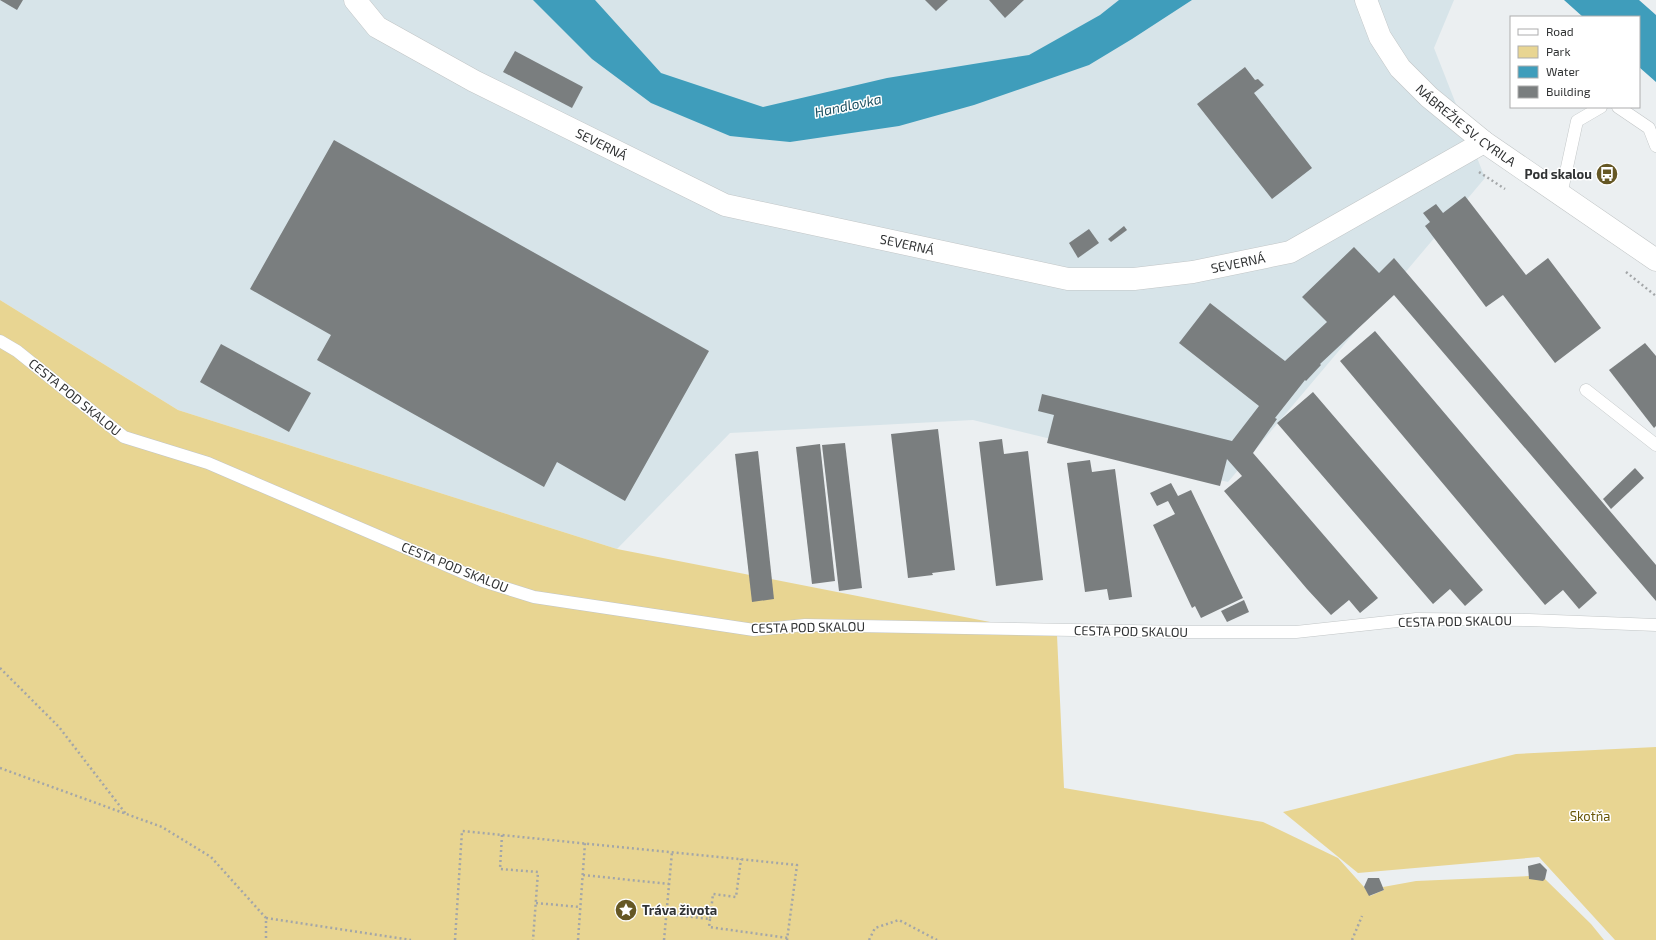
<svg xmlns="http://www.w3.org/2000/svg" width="1656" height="940" viewBox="0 0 1656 940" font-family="'Exo 2',sans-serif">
	<rect width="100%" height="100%" fill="#ebeff1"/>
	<!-- built -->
	<path fill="#d7e4e9" d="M0 0H1454L1434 48 1485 178 1228 482 973 420 730 433 617 549 178 410 0 300Z"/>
	<!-- green -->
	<g fill="#e8d592">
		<path d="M0 300 178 410 617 549 1057 635 1064 788 1263 822 1338 858 1364 887 1370 896 1384 890 1383 887 1416 881 1529 876V879H1545L1591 924 1604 940H0Z"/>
		<path d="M1656 747V940H1615L1539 857 1358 873 1283 812 1516 754Z"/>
	</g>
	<!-- water -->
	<g fill="#3f9dbb">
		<path d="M533 0H595L661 73 763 107 887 78 1029 55 1100 15 1119 0H1192L1132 39 1089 65 974 105 899 126 790 142 730 136 651 103 592 59Z"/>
		<path d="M1564 0H1639L1656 15V82L1639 67V17H1583Z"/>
	</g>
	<!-- building -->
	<g fill="#7a7e7f">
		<path d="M0 0H23L17 10Z"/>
		<path d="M925 0H948L936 11Z"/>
		<path d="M989 0H1024L1005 18Z"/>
		<path d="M515 51 583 87 572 108 503 72Z"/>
		<path d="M1245 67 1255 80 1258 79 1264 85 1254 93 1312 168 1272 199 1197 104Z"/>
		<path d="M334 140 709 351 625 501 557 462 544 487 317 360 331 335 250 289Z"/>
		<path d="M1465 196 1526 275 1548 258 1601 328 1555 363 1503 295 1486 307 1425 226 1430 222 1423 213 1436 204 1443 213Z"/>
		<path d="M1124 226 1127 230 1111 242 1108 239Z"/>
		<path d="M1089 229 1099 243 1078 258 1069 243Z"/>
		<path d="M1354 247 1379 273 1394 258 1656 565V601L1394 295 1320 364 1321 365 1306 381 1305 380 1275 418 1277 419 1253 453 1378 598 1360 613 1349 600 1331 615 1307 589 1224 491 1242 476 1227 459 1220 486 1047 443 1054 415 1038 411 1042 394 1232 441 1259 406 1179 343 1210 303 1285 361 1327 322 1302 297Z"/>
		<path d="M1375 331 1597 593 1579 609 1563 590 1545 605 1340 361Z"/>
		<path d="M1645 343 1656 356V426L1654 428 1609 370Z"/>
		<path d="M221 344 311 393 289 432 200 382Z"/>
		<path d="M1313 392 1483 590 1465 606 1450 589 1433 604 1277 423Z"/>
		<path d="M938 429 955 570 932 573 933 575 908 578 891 434Z"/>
		<path d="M1002 439 1004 454 1028 451 1043 580 996 586 979 442Z"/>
		<path d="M845 443 862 588 839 591 822 445Z"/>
		<path d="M820 444 835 581 812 584 796 447Z"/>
		<path d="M758 451 774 599 752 602 735 454Z"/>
		<path d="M1090 460 1092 472 1115 469 1132 597 1109 600 1107 589 1085 592 1067 463Z"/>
		<path d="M1635 468 1644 478 1611 509 1603 499Z"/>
		<path d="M1171 483 1178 496 1191 490 1243 598 1201 618 1195 606 1192 608 1153 525 1175 514 1168 501 1157 506 1150 493Z"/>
		<path d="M1244 600 1249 612 1227 622 1221 611Z"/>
		<path d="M1540 863 1547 870 1545 879 1543 881 1529 879 1528 866Z"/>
		<path d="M1368 878H1379L1384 890 1369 896 1364 887Z"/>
	</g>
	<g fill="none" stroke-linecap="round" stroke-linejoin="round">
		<!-- lane casing -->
		<g stroke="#c2c6c7" stroke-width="13">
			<g id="lane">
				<path d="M1618 107 1649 128 1656 146"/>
				<path d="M1561 195 1577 121 1601 107"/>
				<path d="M0 341 17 351 124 437 208 463 483 581 534 597 754 630 805 625 1186 632H1296L1416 619 1529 620 1656 625"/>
				<path d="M1586 390 1656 445"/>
			</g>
		</g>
		<!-- street casing -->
		<g stroke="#c2c6c7" stroke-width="23">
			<g id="street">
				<path id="s1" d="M355 0 377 27 474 81 725 205 1068 279H1134L1193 272 1290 252 1484 142"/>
				<path id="s2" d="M1366 0 1380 37 1400 68 1429 97 1484 142 1656 260"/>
			</g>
		</g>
		<!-- path -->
		<g stroke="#a3a6a8" stroke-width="2.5" stroke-dasharray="2 3" stroke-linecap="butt">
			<path d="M1479 172 1505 189"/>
			<path d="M1626 272 1656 296"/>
			<path d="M0 668 59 727 126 814"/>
			<path d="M0 768 162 827 211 857 266 918V940"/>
			<path d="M502 835 500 869 538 872 533 940"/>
			<path d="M583 875 669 884"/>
			<path d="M536 903 580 907"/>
			<path d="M666 914 710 919 713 894 736 897 741 859"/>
			<path d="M266 918 411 940"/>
			<path d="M710 919 709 927 788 938"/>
			<path d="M455 940 462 831 797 865 787 940"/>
			<path d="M578 940 585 843"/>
			<path d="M664 940 672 852"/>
			<path d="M869 940 875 928 899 920 937 940"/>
			<path d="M1352 940 1362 916"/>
		</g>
		<!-- lane -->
		<use href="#lane" stroke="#fff" stroke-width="12"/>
		<!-- street -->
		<use href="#street" stroke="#fff" stroke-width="22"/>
	</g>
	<!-- icons -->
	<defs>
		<g id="bus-disc" transform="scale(1.15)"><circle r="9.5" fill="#655724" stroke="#fff"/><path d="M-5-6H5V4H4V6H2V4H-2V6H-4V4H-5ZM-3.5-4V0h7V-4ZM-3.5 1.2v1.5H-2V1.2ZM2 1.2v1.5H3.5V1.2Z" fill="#fff"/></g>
		<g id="sight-disc" transform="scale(1.15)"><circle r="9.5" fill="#655724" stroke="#fff"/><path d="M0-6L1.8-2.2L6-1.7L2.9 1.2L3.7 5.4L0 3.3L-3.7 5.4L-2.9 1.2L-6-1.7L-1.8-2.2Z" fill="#fff"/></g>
	</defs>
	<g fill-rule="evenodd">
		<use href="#bus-disc" x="1607" y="174"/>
		<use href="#sight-disc" x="626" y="910"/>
	</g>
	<g text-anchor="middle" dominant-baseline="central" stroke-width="3" stroke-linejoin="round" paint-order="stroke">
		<!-- street labels -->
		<g font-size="13" fill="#313334" stroke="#fff">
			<text stroke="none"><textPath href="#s2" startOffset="164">NÁBREŽIE SV. CYRILA</textPath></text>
			<text stroke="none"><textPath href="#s1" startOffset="288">SEVERNÁ</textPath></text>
			<text stroke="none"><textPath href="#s1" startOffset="612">SEVERNÁ</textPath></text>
			<text stroke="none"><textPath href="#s1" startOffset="948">SEVERNÁ</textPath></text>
			<text transform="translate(75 397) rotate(39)">CESTA POD SKALOU</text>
			<text transform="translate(455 567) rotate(22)">CESTA POD SKALOU</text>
			<text transform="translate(1455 621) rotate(-1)">CESTA POD SKALOU</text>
			<text transform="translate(808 627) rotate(-1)">CESTA POD SKALOU</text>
			<text transform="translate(1131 631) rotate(1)">CESTA POD SKALOU</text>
		</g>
		<!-- poi labels -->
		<g font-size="13" font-weight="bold" fill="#313334" stroke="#fff" text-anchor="end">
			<text x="1592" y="174">Pod skalou</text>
			<text x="642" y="910" text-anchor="start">Tráva života</text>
		</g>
		<!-- park labels -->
		<g font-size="13" fill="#685606" stroke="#fff">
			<text x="1590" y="816">Skotňa</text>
		</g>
		<!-- water labels -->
		<g font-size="14" font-style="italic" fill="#1e5263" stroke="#fff">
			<text transform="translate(848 105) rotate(-12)">Handlovka</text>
		</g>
	</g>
	<!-- legend -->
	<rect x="1510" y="16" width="130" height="92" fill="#ffffff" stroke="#adadae"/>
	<rect x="1518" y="29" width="20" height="6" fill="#ffffff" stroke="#adadae"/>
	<text x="1546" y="36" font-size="12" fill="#313334">Road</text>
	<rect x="1518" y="46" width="20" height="12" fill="#e8d592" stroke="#adadae"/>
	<text x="1546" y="56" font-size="12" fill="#313334">Park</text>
	<rect x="1518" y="66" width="20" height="12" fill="#3f9dbb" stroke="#adadae"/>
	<text x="1546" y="76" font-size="12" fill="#313334">Water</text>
	<rect x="1518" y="86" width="20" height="12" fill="#7a7e7f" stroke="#adadae"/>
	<text x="1546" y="96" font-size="12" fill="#313334">Building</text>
</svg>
